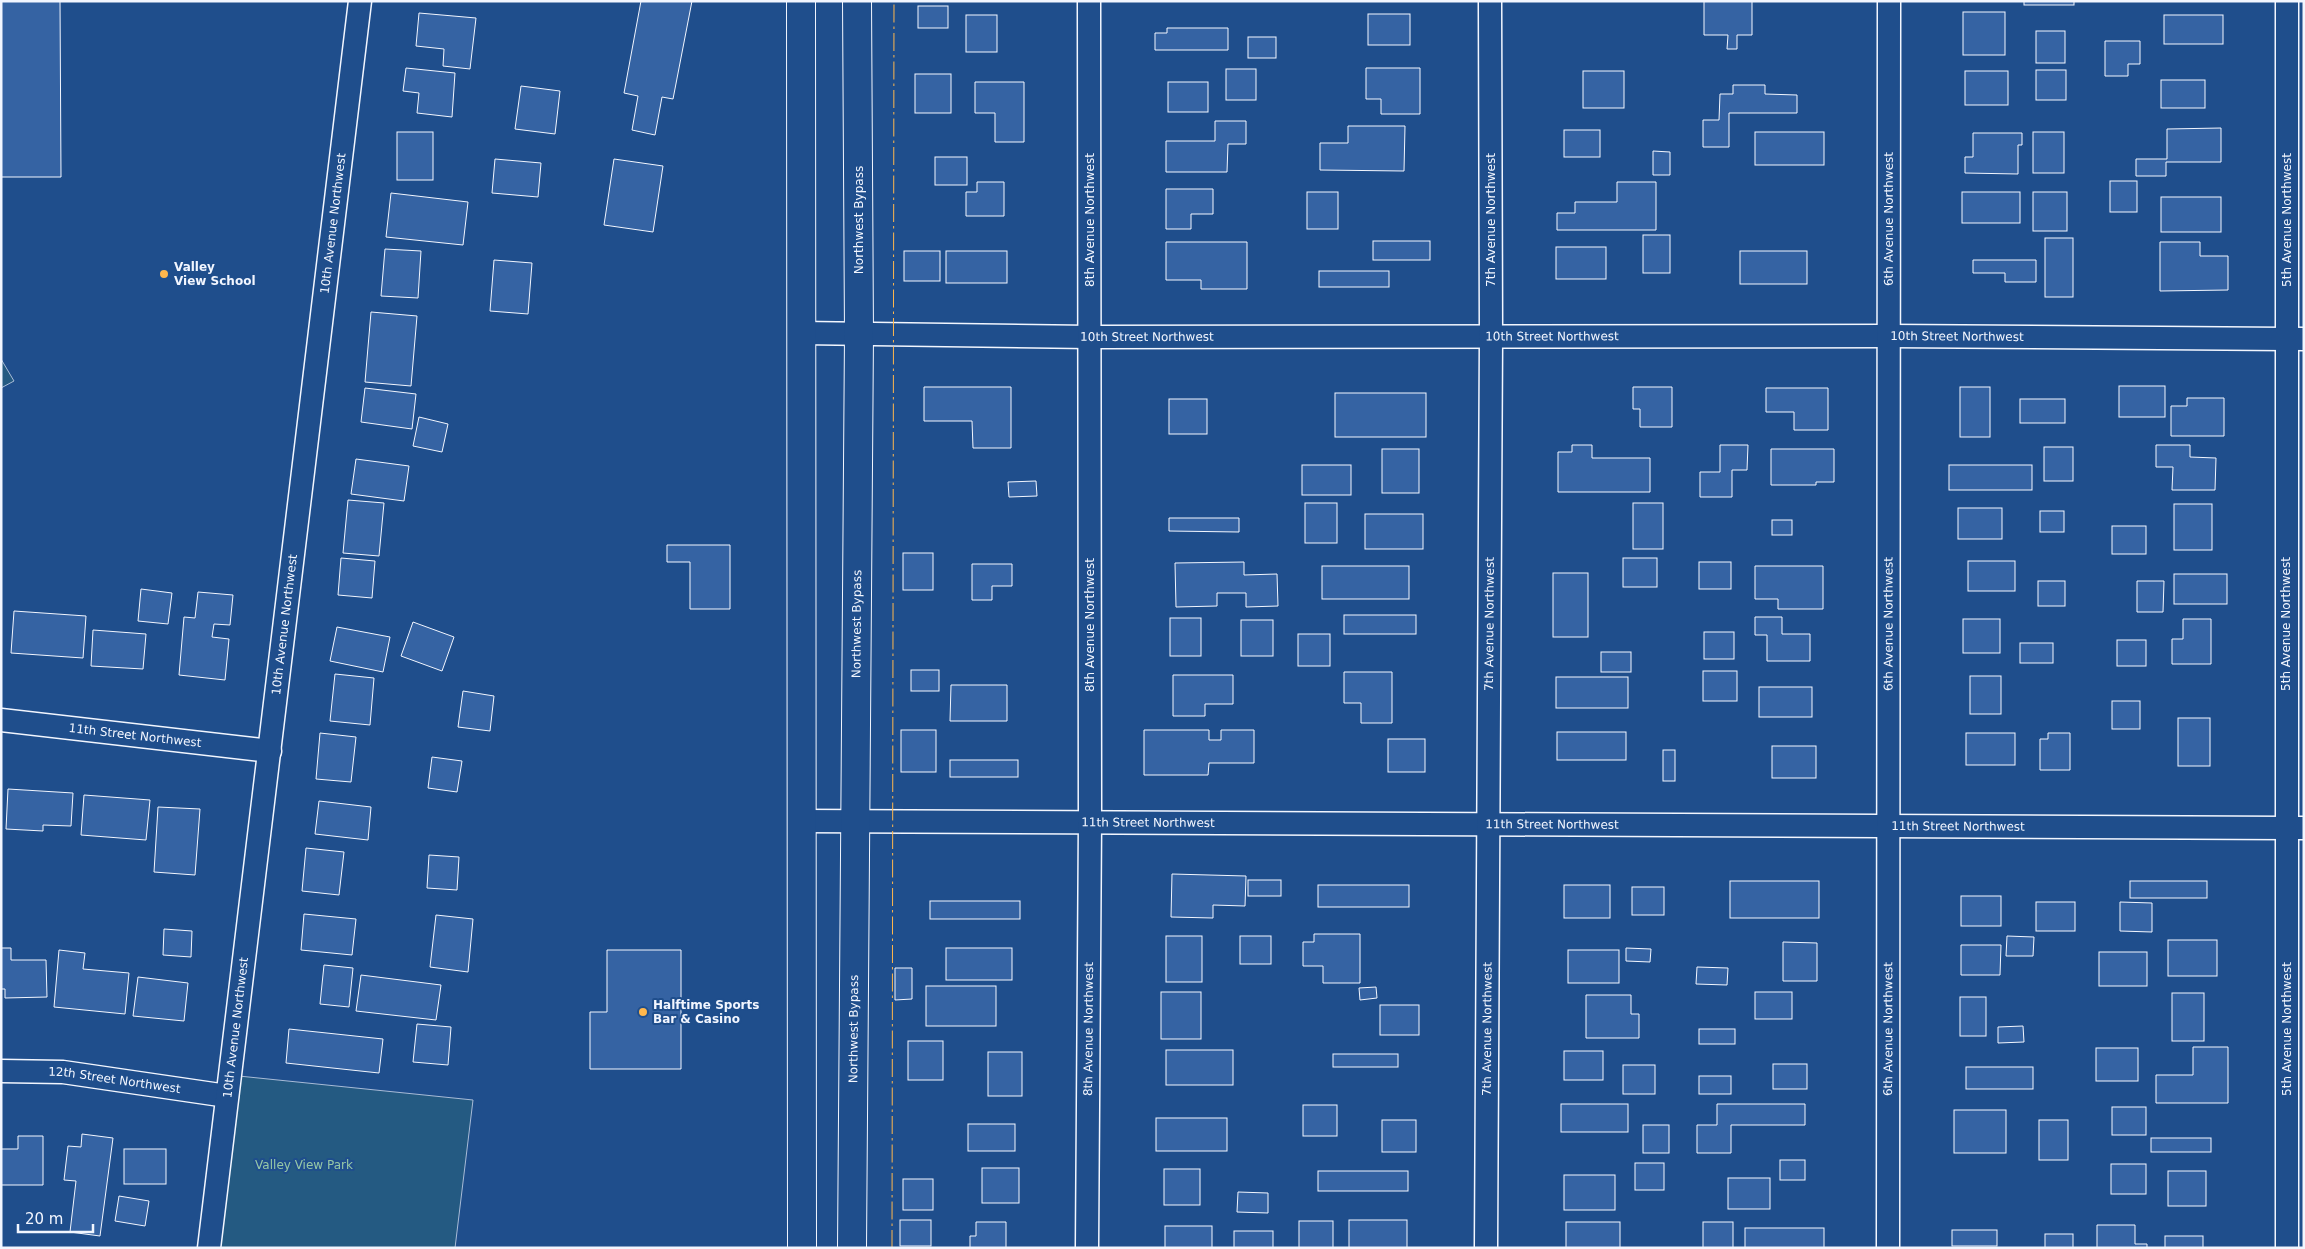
<svg xmlns="http://www.w3.org/2000/svg" width="2305" height="1249" viewBox="0 0 2305 1249" font-family="'DejaVu Sans',sans-serif">
	<rect width="100%" height="100%" fill="#1f4e8c"/>
	<!-- green -->
	<g fill="#245a82" stroke="#a8bbd7">
		<path d="M1 359 14 381 1 388Z"/>
		<path d="M229 1075 473 1100 455 1248H209Z"/>
	</g>
	<!-- building -->
	<g fill="#3563a3" stroke="#f2f6ff">
		<path d="M1 1H60L61 177H1Z"/>
		<path d="M641 1H692L673 99 662 97 655 135 632 130 638 96 624 93Z"/>
		<path d="M1704 1H1752V35H1737V49H1727L1728 35H1704Z"/>
		<rect x="2024" y="1" width="50" height="4"/>
		<rect x="918" y="6" width="30" height="22"/>
		<rect x="1963" y="12" width="42" height="43"/>
		<path d="M419 13 476 18 470 69 443 66 444 49 416 46Z"/>
		<rect x="1368" y="14" width="42" height="31"/>
		<rect x="966" y="15" width="31" height="37"/>
		<rect x="2164" y="15" width="59" height="29"/>
		<path d="M1167 28H1228V50H1155V33H1167Z"/>
		<rect x="2036" y="31" width="29" height="32"/>
		<rect x="1248" y="37" width="28" height="21"/>
		<path d="M2105 41H2140V64H2128V76H2105Z"/>
		<path d="M406 68 455 73 452 117 417 113 419 93 403 91Z"/>
		<path d="M1366 68H1420V114H1381V99H1366Z"/>
		<rect x="1226" y="69" width="30" height="31"/>
		<rect x="2036" y="70" width="30" height="30"/>
		<rect x="1583" y="71" width="41" height="37"/>
		<rect x="1965" y="71" width="43" height="34"/>
		<rect x="915" y="74" width="36" height="39"/>
		<rect x="2161" y="80" width="44" height="28"/>
		<path d="M975 82H1024V142H995V113H975Z"/>
		<rect x="1168" y="82" width="40" height="30"/>
		<path d="M1733 85H1765V94L1797 95V113H1729V147H1703V120H1719L1720 94H1733Z"/>
		<path d="M521 86 560 91 555 134 515 129Z"/>
		<path d="M1215 121H1246V144H1228L1227 172H1166V141H1215Z"/>
		<path d="M1348 126H1405L1404 171 1320 170V143H1348Z"/>
		<path d="M2221 128V162H2166V176H2136V159H2167V129Z"/>
		<rect x="1564" y="130" width="36" height="27"/>
		<rect x="397" y="132" width="36" height="48"/>
		<rect x="1755" y="132" width="69" height="33"/>
		<rect x="2033" y="132" width="31" height="41"/>
		<path d="M1973 133H2022V145H2018V174L1965 173V157H1973Z"/>
		<path d="M1653 151 1670 152V175H1653Z"/>
		<rect x="935" y="157" width="32" height="28"/>
		<path d="M495 159 541 163 538 197 492 193Z"/>
		<path d="M614 159 663 166 653 232 604 225Z"/>
		<rect x="2110" y="181" width="27" height="31"/>
		<path d="M977 182H1004V216H966V192H977Z"/>
		<path d="M1617 182H1656V230H1557V213H1575V202H1617Z"/>
		<path d="M1166 189H1213V214H1191V229H1166Z"/>
		<rect x="1307" y="192" width="31" height="37"/>
		<rect x="1962" y="192" width="58" height="31"/>
		<rect x="2033" y="192" width="34" height="39"/>
		<path d="M391 193 468 202 463 245 386 237Z"/>
		<rect x="2161" y="197" width="60" height="35"/>
		<rect x="1643" y="235" width="27" height="38"/>
		<rect x="2045" y="238" width="28" height="59"/>
		<rect x="1373" y="241" width="57" height="19"/>
		<path d="M1166 242H1247V289H1201V280H1166Z"/>
		<path d="M2160 242H2200V256H2228V290L2160 291Z"/>
		<rect x="1556" y="247" width="50" height="32"/>
		<path d="M385 249 421 251 418 298 381 296Z"/>
		<rect x="904" y="251" width="36" height="30"/>
		<rect x="946" y="251" width="61" height="32"/>
		<rect x="1740" y="251" width="67" height="33"/>
		<path d="M494 260 532 263 528 314 490 311Z"/>
		<path d="M1973 260H2036V282H2005V273H1973Z"/>
		<rect x="1319" y="271" width="70" height="16"/>
		<path d="M371 312 417 316 411 386 365 382Z"/>
		<rect x="2119" y="386" width="46" height="31"/>
		<path d="M924 387H1011V448H973L972 421H924Z"/>
		<path d="M1633 387H1672V427H1640V409H1633Z"/>
		<rect x="1960" y="387" width="30" height="50"/>
		<path d="M365 388 416 394 412 429 361 422Z"/>
		<path d="M1766 388H1828V430H1794V412H1766Z"/>
		<rect x="1335" y="393" width="91" height="44"/>
		<path d="M2187 398H2224V436H2171V406H2187Z"/>
		<rect x="1169" y="399" width="38" height="35"/>
		<rect x="2020" y="399" width="45" height="24"/>
		<path d="M419 417 448 424 442 452 413 446Z"/>
		<path d="M1572 445H1592V458H1650V492H1558V452H1572Z"/>
		<path d="M1720 445H1748L1747 470H1732V497H1700V472H1720Z"/>
		<path d="M2156 445H2190V457L2216 458 2215 490H2172L2173 467H2156Z"/>
		<rect x="2044" y="447" width="29" height="34"/>
		<rect x="1382" y="449" width="37" height="44"/>
		<path d="M1771 449H1834V482H1816V485H1771Z"/>
		<path d="M356 459 409 466 404 501 351 494Z"/>
		<rect x="1302" y="465" width="49" height="30"/>
		<rect x="1949" y="465" width="83" height="25"/>
		<path d="M1036 481 1037 496 1009 497 1008 482Z"/>
		<path d="M348 500 384 503 379 556 343 553Z"/>
		<rect x="1305" y="503" width="32" height="40"/>
		<rect x="1633" y="503" width="30" height="46"/>
		<rect x="2174" y="504" width="38" height="46"/>
		<rect x="1958" y="508" width="44" height="31"/>
		<rect x="2040" y="511" width="24" height="21"/>
		<rect x="1365" y="514" width="58" height="35"/>
		<path d="M1169 518H1239V532L1169 531Z"/>
		<rect x="1772" y="520" width="20" height="15"/>
		<rect x="2112" y="526" width="34" height="28"/>
		<path d="M667 545H730V609H690V562H667Z"/>
		<rect x="903" y="553" width="30" height="37"/>
		<path d="M341 558 375 561 372 598 338 595Z"/>
		<rect x="1623" y="558" width="34" height="29"/>
		<rect x="1968" y="561" width="47" height="30"/>
		<path d="M1244 562V575L1277 574 1278 606 1246 607V593H1217V606L1176 607 1175 563Z"/>
		<rect x="1699" y="562" width="32" height="27"/>
		<path d="M972 564H1012V586H992V600H972Z"/>
		<rect x="1322" y="566" width="87" height="33"/>
		<path d="M1755 566H1823V609H1778V599H1755Z"/>
		<rect x="1553" y="573" width="35" height="64"/>
		<rect x="2174" y="574" width="53" height="30"/>
		<rect x="2038" y="581" width="27" height="25"/>
		<path d="M2137 581H2164L2163 612H2137Z"/>
		<path d="M141 589 172 593 168 624 138 621Z"/>
		<path d="M198 592 233 595 230 625 214 624 212 637 229 639 225 680 179 675 184 617 195 618Z"/>
		<path d="M14 611 86 616 83 658 11 653Z"/>
		<rect x="1344" y="615" width="72" height="19"/>
		<path d="M1755 617H1782V634H1810V661H1767V635H1755Z"/>
		<rect x="1170" y="618" width="31" height="38"/>
		<rect x="1963" y="619" width="37" height="34"/>
		<path d="M2183 619H2211V664H2172V639H2183Z"/>
		<rect x="1241" y="620" width="32" height="36"/>
		<path d="M413 622 454 637 442 671 401 656Z"/>
		<path d="M337 627 390 637 383 672 330 661Z"/>
		<path d="M93 630 146 634 143 669 91 666Z"/>
		<rect x="1704" y="632" width="30" height="27"/>
		<rect x="1298" y="634" width="32" height="32"/>
		<rect x="2117" y="640" width="29" height="26"/>
		<rect x="2020" y="643" width="33" height="20"/>
		<rect x="1601" y="652" width="30" height="20"/>
		<rect x="911" y="670" width="28" height="21"/>
		<rect x="1703" y="671" width="34" height="30"/>
		<path d="M1344 672H1392V723H1361V703H1344Z"/>
		<path d="M335 674 374 678 370 725 330 721Z"/>
		<path d="M1173 675H1233V704H1205V716H1173Z"/>
		<rect x="1970" y="676" width="31" height="38"/>
		<rect x="1556" y="677" width="72" height="31"/>
		<path d="M951 685H1007V721H950Z"/>
		<rect x="1759" y="687" width="53" height="30"/>
		<path d="M463 691 494 696 490 731 458 727Z"/>
		<rect x="2112" y="701" width="28" height="28"/>
		<rect x="2178" y="718" width="32" height="48"/>
		<rect x="901" y="730" width="35" height="42"/>
		<path d="M1144 730H1209V740H1221V730H1254V763H1209L1208 775H1144Z"/>
		<rect x="1557" y="732" width="69" height="28"/>
		<path d="M320 733 356 737 351 782 316 779Z"/>
		<rect x="1966" y="733" width="49" height="32"/>
		<path d="M2048 733H2070V770H2040V739H2048Z"/>
		<rect x="1388" y="739" width="37" height="33"/>
		<rect x="1772" y="746" width="44" height="32"/>
		<rect x="1663" y="750" width="12" height="31"/>
		<path d="M432 757 462 761 457 792 428 788Z"/>
		<rect x="950" y="760" width="68" height="17"/>
		<path d="M8 789 73 793 71 826 43 825V831L6 829Z"/>
		<path d="M84 795 150 800 146 840 81 835Z"/>
		<path d="M319 801 371 807 368 840 315 834Z"/>
		<path d="M158 807 200 809 195 875 154 872Z"/>
		<path d="M306 848 344 852 339 895 302 891Z"/>
		<path d="M429 855 459 857 457 890 427 888Z"/>
		<path d="M1172 874 1246 876 1245 906 1213 905V918L1171 917Z"/>
		<rect x="1248" y="880" width="33" height="16"/>
		<rect x="1730" y="881" width="89" height="37"/>
		<rect x="2130" y="881" width="77" height="17"/>
		<rect x="1318" y="885" width="91" height="22"/>
		<rect x="1564" y="885" width="46" height="33"/>
		<rect x="1632" y="887" width="32" height="28"/>
		<rect x="1961" y="896" width="40" height="30"/>
		<rect x="930" y="901" width="90" height="18"/>
		<rect x="2036" y="902" width="39" height="29"/>
		<path d="M2120 902 2152 903V932L2120 931Z"/>
		<path d="M304 914 356 919 352 955 301 950Z"/>
		<path d="M436 915 473 919 468 972 430 967Z"/>
		<path d="M164 929 192 931 191 957 163 955Z"/>
		<path d="M1314 934H1360V983H1323V966H1303V942H1314Z"/>
		<rect x="1166" y="936" width="36" height="46"/>
		<rect x="1240" y="936" width="31" height="28"/>
		<path d="M2007 936 2034 937 2033 956H2006Z"/>
		<rect x="2168" y="940" width="49" height="36"/>
		<path d="M1783 942 1817 943V981H1783Z"/>
		<path d="M1961 945H2001L2000 975H1961Z"/>
		<path d="M1 948H11V960H46L47 997 5 998V989H1Z"/>
		<rect x="946" y="948" width="66" height="32"/>
		<path d="M1626 948 1651 949 1650 962 1626 961Z"/>
		<path d="M59 950 85 953 83 969 129 973 125 1014 54 1007Z"/>
		<path d="M607 950H681V1069H590V1012H607Z"/>
		<rect x="1568" y="950" width="51" height="33"/>
		<rect x="2099" y="952" width="48" height="34"/>
		<path d="M324 965 353 968 349 1007 320 1004Z"/>
		<path d="M1697 967 1728 968 1727 985 1696 984Z"/>
		<path d="M895 968H912V999L895 1000Z"/>
		<path d="M361 975 441 985 436 1020 356 1011Z"/>
		<path d="M138 977 188 983 184 1021 133 1016Z"/>
		<rect x="926" y="986" width="70" height="40"/>
		<path d="M1376 987 1377 998 1360 1000 1359 988Z"/>
		<rect x="1161" y="992" width="40" height="47"/>
		<rect x="1755" y="992" width="37" height="27"/>
		<rect x="2172" y="993" width="32" height="48"/>
		<path d="M1586 995H1631V1014H1639V1038H1586Z"/>
		<rect x="1960" y="997" width="26" height="39"/>
		<rect x="1380" y="1005" width="39" height="30"/>
		<path d="M417 1024 451 1027 448 1065 413 1062Z"/>
		<path d="M2023 1026 2024 1042 1998 1043V1027Z"/>
		<path d="M289 1029 383 1039 379 1073 286 1063Z"/>
		<rect x="1699" y="1029" width="36" height="15"/>
		<rect x="908" y="1041" width="35" height="39"/>
		<path d="M2193 1047H2228V1103H2156V1075H2193Z"/>
		<rect x="2096" y="1048" width="42" height="33"/>
		<rect x="1166" y="1050" width="67" height="35"/>
		<rect x="1564" y="1051" width="39" height="29"/>
		<rect x="988" y="1052" width="34" height="44"/>
		<rect x="1333" y="1054" width="65" height="13"/>
		<rect x="1773" y="1064" width="34" height="25"/>
		<rect x="1623" y="1065" width="32" height="29"/>
		<rect x="1966" y="1067" width="67" height="22"/>
		<rect x="1699" y="1076" width="32" height="18"/>
		<rect x="1561" y="1104" width="67" height="28"/>
		<path d="M1717 1104H1805V1125H1731V1153H1697V1125H1717Z"/>
		<rect x="1303" y="1105" width="34" height="31"/>
		<rect x="2112" y="1107" width="34" height="28"/>
		<rect x="1954" y="1110" width="52" height="43"/>
		<rect x="1156" y="1118" width="71" height="33"/>
		<rect x="1382" y="1120" width="34" height="32"/>
		<rect x="2039" y="1120" width="29" height="40"/>
		<rect x="968" y="1124" width="47" height="27"/>
		<rect x="1643" y="1125" width="26" height="28"/>
		<path d="M82 1134 113 1138 100 1236 70 1232 76 1181 64 1180 68 1146 81 1147Z"/>
		<path d="M18 1136H43V1185H1V1149H18Z"/>
		<rect x="2151" y="1138" width="60" height="14"/>
		<rect x="124" y="1149" width="42" height="35"/>
		<rect x="1780" y="1160" width="25" height="20"/>
		<rect x="1635" y="1163" width="29" height="27"/>
		<rect x="2111" y="1164" width="35" height="30"/>
		<rect x="982" y="1168" width="37" height="35"/>
		<rect x="1164" y="1169" width="36" height="36"/>
		<rect x="1318" y="1171" width="90" height="20"/>
		<rect x="2168" y="1171" width="38" height="35"/>
		<rect x="1564" y="1175" width="51" height="35"/>
		<rect x="1728" y="1178" width="42" height="31"/>
		<rect x="903" y="1179" width="30" height="31"/>
		<path d="M1238 1192 1268 1193V1213L1237 1212Z"/>
		<path d="M119 1196 149 1201 145 1226 115 1221Z"/>
		<rect x="900" y="1220" width="31" height="26"/>
		<rect x="1349" y="1220" width="58" height="28"/>
		<rect x="1299" y="1221" width="34" height="27"/>
		<path d="M976 1222H1006V1248H970V1236H976Z"/>
		<rect x="1566" y="1222" width="54" height="26"/>
		<rect x="1703" y="1222" width="30" height="26"/>
		<path d="M2097 1225H2135V1244H2147V1248H2097Z"/>
		<rect x="1165" y="1226" width="47" height="22"/>
		<rect x="1745" y="1228" width="79" height="20"/>
		<rect x="1952" y="1230" width="45" height="16"/>
		<rect x="1234" y="1231" width="39" height="17"/>
		<rect x="2045" y="1234" width="28" height="14"/>
		<rect x="2165" y="1236" width="38" height="12"/>
	</g>
	<g fill="none" stroke-linecap="round" stroke-linejoin="round">
		<!-- street casing -->
		<g stroke="#f2f6ff" stroke-width="25">
			<g id="street">
				<path id="s1" d="M801 333 1090 337 1889 336 2304 339"/>
				<path id="s2" d="M1 720 270 751"/>
				<path id="s3" d="M800 821 2304 828"/>
				<path id="s4" d="M1 1071 63 1072 227 1096"/>
				<path id="s5" d="M209 1248 360 1"/>
				<path id="s6" d="M1087 1248 1090 821 1089 1"/>
				<path id="s7" d="M1486 1248 1491 337 1490 1"/>
				<path id="s8" d="M1888 1248 1889 1"/>
				<path d="M2287 1248V1"/>
			</g>
		</g>
		<!-- secondary casing -->
		<g stroke="#f2f6ff" stroke-width="30">
			<g id="secondary">
				<path d="M801 1 802 1248"/>
				<path id="s9" d="M852 1248 859 334 857 1"/>
			</g>
		</g>
		<!-- street -->
		<use href="#street" stroke="#1f4e8c" stroke-width="22"/>
		<!-- secondary -->
		<use href="#secondary" stroke="#1f4e8c" stroke-width="28"/>
		<!-- power -->
		<path stroke="#ffb74d" stroke-width="1" stroke-dasharray="18 4 2.5 4" stroke-linecap="butt" d="M892 1248 894 1"/>
	</g>
	<!-- markers -->
	<g fill="#ffb74d" stroke="#1f4e8c" stroke-width="2">
		<circle cx="164" cy="274" r="5"/>
		<circle cx="643" cy="1012" r="5"/>
	</g>
	<g text-anchor="middle" dominant-baseline="central" stroke-width="4" stroke-linejoin="round" paint-order="stroke">
		<!-- street labels -->
		<g font-size="12" fill="#f2f6ff" stroke="#1f4e8c">
			<text transform="translate(859 220) rotate(-90)">Northwest Bypass</text>
			<text transform="translate(1090 220) rotate(-90)">8th Avenue Northwest</text>
			<text transform="translate(1491 220) rotate(-90)">7th Avenue Northwest</text>
			<text stroke="none"><textPath href="#s8" startOffset="1029">6th Avenue Northwest</textPath></text>
			<text transform="translate(2287 220) rotate(-90)">5th Avenue Northwest</text>
			<text stroke="none"><textPath href="#s5" startOffset="1032">10th Avenue Northwest</textPath></text>
			<text stroke="none"><textPath href="#s1" startOffset="346">10th Street Northwest</textPath></text>
			<text stroke="none"><textPath href="#s1" startOffset="751">10th Street Northwest</textPath></text>
			<text stroke="none"><textPath href="#s1" startOffset="1156">10th Street Northwest</textPath></text>
			<text stroke="none"><textPath href="#s7" startOffset="624">7th Avenue Northwest</textPath></text>
			<text stroke="none"><textPath href="#s8" startOffset="624">6th Avenue Northwest</textPath></text>
			<text transform="translate(2286 624) rotate(-90)">5th Avenue Northwest</text>
			<text stroke="none"><textPath href="#s5" startOffset="628">10th Avenue Northwest</textPath></text>
			<text stroke="none"><textPath href="#s9" startOffset="624">Northwest Bypass</textPath></text>
			<text transform="translate(1090 625) rotate(-90)">8th Avenue Northwest</text>
			<text stroke="none"><textPath href="#s2" startOffset="135">11th Street Northwest</textPath></text>
			<text stroke="none"><textPath href="#s3" startOffset="348">11th Street Northwest</textPath></text>
			<text stroke="none"><textPath href="#s3" startOffset="752">11th Street Northwest</textPath></text>
			<text stroke="none"><textPath href="#s3" startOffset="1158">11th Street Northwest</textPath></text>
			<text stroke="none"><textPath href="#s5" startOffset="222">10th Avenue Northwest</textPath></text>
			<text stroke="none"><textPath href="#s9" startOffset="219">Northwest Bypass</textPath></text>
			<text stroke="none"><textPath href="#s6" startOffset="219">8th Avenue Northwest</textPath></text>
			<text stroke="none"><textPath href="#s7" startOffset="219">7th Avenue Northwest</textPath></text>
			<text stroke="none"><textPath href="#s8" startOffset="219">6th Avenue Northwest</textPath></text>
			<text transform="translate(2287 1029) rotate(-90)">5th Avenue Northwest</text>
			<text stroke="none"><textPath href="#s4" startOffset="114">12th Street Northwest</textPath></text>
		</g>
		<!-- poi labels -->
		<g font-size="12" font-weight="bold" fill="#f2f6ff" stroke="#1f4e8c" text-anchor="start">
			<text x="174" y="267">Valley<tspan x="174" dy="14">View School</tspan></text>
			<text x="653" y="1005">Halftime Sports<tspan x="653" dy="14">Bar &amp; Casino</tspan></text>
		</g>
		<!-- park labels -->
		<g font-size="12" fill="#97c8a6" stroke="#1f4e8c">
			<text x="304" y="1165">Valley View Park</text>
		</g>
	</g>
	<!-- border -->
	<rect width="2305" height="1249" fill="none" stroke="#f2f6ff" stroke-width="5"/>
	<!-- scale -->
	<path d="M18 1224v8h75v-8" fill="none" stroke="#f2f6ff" stroke-width="2.5"/>
	<text x="25" y="1224" font-size="15" fill="#f2f6ff" stroke="#1f4e8c" stroke-width="4" paint-order="stroke">20 m</text>
</svg>
